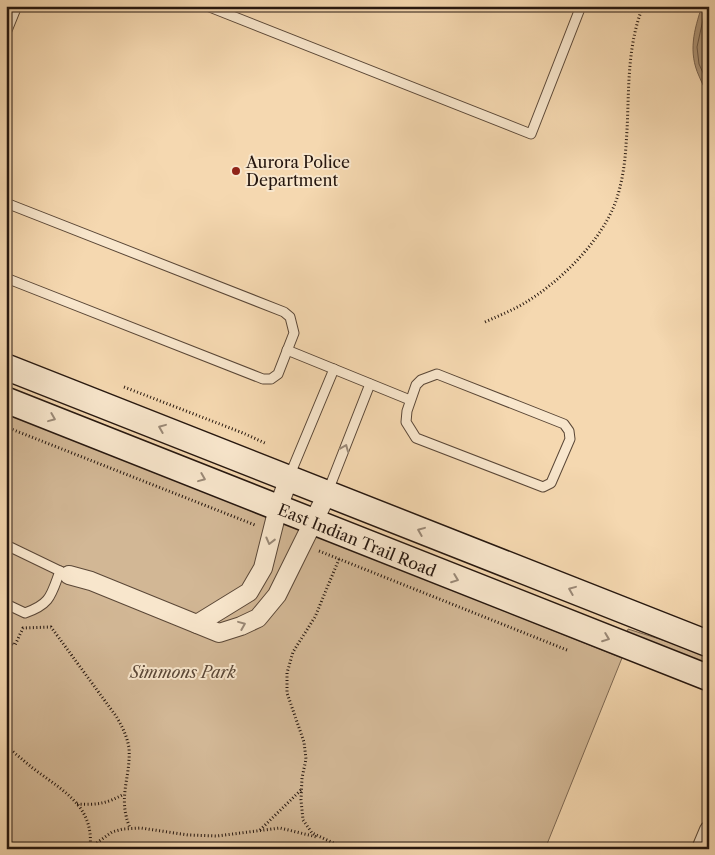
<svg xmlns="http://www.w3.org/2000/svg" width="715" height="855" viewBox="0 0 715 855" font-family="'Libre Caslon Text',serif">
	<rect width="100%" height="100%" fill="#f5d8b0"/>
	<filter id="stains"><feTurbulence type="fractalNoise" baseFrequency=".004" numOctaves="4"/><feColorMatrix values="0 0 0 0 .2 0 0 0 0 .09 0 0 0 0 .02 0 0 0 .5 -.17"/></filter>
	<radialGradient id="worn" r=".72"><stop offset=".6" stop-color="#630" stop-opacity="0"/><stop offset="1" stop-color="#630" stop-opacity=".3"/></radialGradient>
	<!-- green -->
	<g fill="#d2b795" stroke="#7c6752">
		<path d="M6 412 622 658 545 849H6Z"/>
		<path d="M628 629 678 645 709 657V666L627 633Z"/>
	</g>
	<!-- water -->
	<path fill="#af9679" stroke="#78634f" d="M702 6H709V93C704 88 702 83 699 76 688 52 694 30 702 6Z"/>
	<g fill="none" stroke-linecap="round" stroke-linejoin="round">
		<!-- shore -->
		<g stroke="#6a5644" stroke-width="1">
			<path d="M706 6 697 47 699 64 709 86"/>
			<path d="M709 22C703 38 701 55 709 71"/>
		</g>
		<!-- service casing -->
		<g stroke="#5a4737" stroke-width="11">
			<g id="service">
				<path d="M207 6 531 134 581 6"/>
				<path d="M6 33 17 6"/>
				<path d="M6 203 284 312 290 317 294 333 278 374 271 379H263L6 278"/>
				<path d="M287 350 410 400"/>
				<path d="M437 374 564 424 569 431 570 439 551 483 543 487 416 438 406 422 407 411 416 385 421 380Z"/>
				<path d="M289 477 334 369"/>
				<path d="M328 491 370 384"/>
				<path d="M6 545 64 573"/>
				<path d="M6 604 25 613C51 604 51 595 60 571"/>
			</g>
		</g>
		<!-- minor casing -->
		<g stroke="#5a4737" stroke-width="20">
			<g id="minor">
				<path d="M69 575 91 581 219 633 241 626 258 618 277 595 327 494"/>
				<path d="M197 624 249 592 263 568 278 508 289 478"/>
				<path d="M701 849 709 830"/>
			</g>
		</g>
		<!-- secondary casing -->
		<g stroke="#26170f" stroke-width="28">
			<g id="secondary">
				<path d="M6 367 709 644"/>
				<path d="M6 400 709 678"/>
			</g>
		</g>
		<!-- path -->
		<g stroke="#26170f" stroke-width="3" stroke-dasharray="1 2.5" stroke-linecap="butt">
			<path d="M485 322C498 316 511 311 523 304 560 282 601 242 616 201 622 183 625 164 626 145 630 98 625 52 643 6"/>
			<path d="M124 387 243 433 267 444"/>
			<path d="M6 427 255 525"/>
			<path d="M319 551 567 650"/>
			<path d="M339 559 315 617 293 652 287 673V693L304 742 306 759 302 778 301 800 303 820 312 833 346 849"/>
			<path d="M6 641 15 645 23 628 51 627 116 716C122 726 127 736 129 748 131 778 117 797 130 828"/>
			<path d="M6 744C10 750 17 755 23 760 53 787 95 800 90 848"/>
			<path d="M77 804C97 805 106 804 124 794"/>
			<path d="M260 830 301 790"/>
			<path d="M91 847 112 832 123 829 141 828 188 835 217 836 280 828 317 837"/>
		</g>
		<!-- service -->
		<use href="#service" stroke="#f8e6cc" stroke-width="9"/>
		<!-- minor -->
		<use href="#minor" stroke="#f8e6cc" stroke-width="18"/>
		<!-- secondary -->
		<use href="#secondary" stroke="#f8e6cc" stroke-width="25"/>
	</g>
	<!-- one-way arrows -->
	<defs><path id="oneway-chevron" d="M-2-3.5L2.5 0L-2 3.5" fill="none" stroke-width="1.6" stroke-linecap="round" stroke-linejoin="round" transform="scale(1.25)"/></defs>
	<g stroke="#9a8977">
		<use href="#oneway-chevron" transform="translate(52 418) rotate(22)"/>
		<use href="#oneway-chevron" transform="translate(162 428) rotate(-158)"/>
		<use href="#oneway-chevron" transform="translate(345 448) rotate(-68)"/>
		<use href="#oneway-chevron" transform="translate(202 478) rotate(22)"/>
		<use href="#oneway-chevron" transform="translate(421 531) rotate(-158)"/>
		<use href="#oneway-chevron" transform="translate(270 541) rotate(104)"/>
		<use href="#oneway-chevron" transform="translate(455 579) rotate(21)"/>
		<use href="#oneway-chevron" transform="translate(572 590) rotate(-158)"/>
		<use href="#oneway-chevron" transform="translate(242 625) rotate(-22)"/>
		<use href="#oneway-chevron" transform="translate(606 638) rotate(21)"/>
	</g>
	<!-- markers -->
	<circle fill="#8f2418" stroke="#f8e6cc" stroke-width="2" cx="236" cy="171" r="5"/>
	<g text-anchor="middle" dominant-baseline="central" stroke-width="4" stroke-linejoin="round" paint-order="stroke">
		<!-- poi labels -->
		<g font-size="16" fill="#26170f" stroke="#f8e6cc" text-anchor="start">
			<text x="246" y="162">Aurora Police<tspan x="246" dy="18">Department</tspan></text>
		</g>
		<!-- street labels -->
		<g font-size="16" fill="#26170f" stroke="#f8e6cc">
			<text transform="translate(357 540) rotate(22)">East Indian Trail Road</text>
		</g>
		<!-- park labels -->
		<g font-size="16" font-style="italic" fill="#5a4737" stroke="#f8e6cc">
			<text x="183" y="672">Simmons Park</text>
		</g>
	</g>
	<!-- margin -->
	<rect width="715" height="855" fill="none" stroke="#f5d8b0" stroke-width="25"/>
	<rect x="8" y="8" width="700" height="840" fill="none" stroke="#26170f" stroke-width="2.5"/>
	<rect x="12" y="12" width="690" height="830" fill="none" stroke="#26170f"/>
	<rect width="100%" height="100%" filter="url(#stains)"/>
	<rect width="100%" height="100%" fill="url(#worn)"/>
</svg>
